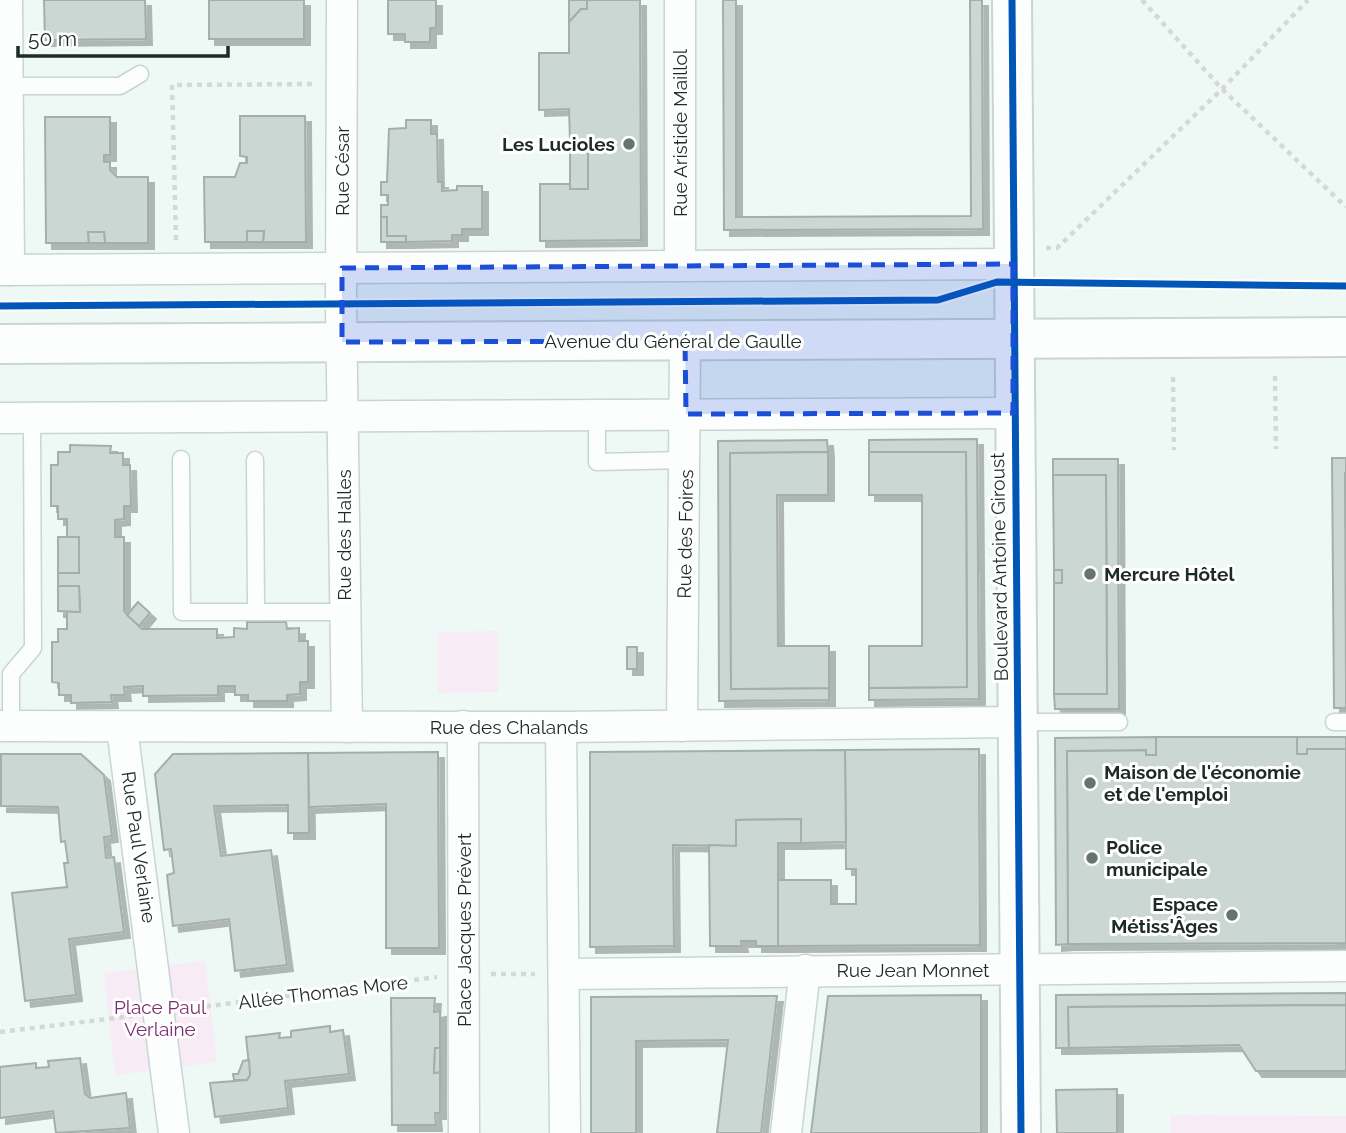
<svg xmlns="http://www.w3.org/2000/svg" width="1346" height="1133" viewBox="0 0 1346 1133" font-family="Raleway,sans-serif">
	<defs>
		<filter id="shadow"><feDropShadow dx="6" dy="6" stdDeviation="0" flood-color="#0004"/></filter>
	</defs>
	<rect width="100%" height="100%" fill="#eef9f5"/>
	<!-- green -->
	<g fill="#f7ebf6">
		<path d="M498 631V692L438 693V632Z"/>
		<path d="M205 961 217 1062 115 1075 104 973Z"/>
		<path d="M1171 1115 1346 1116V1133H1171Z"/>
	</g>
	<!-- building -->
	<g fill="#cbd7d3" stroke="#a4afab" stroke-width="2" filter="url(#shadow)">
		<path d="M44 0H145L146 39 45 40Z"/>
		<rect x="209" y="0" width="95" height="39"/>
		<path d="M388 0H436V28H430V42H405V34H388Z"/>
		<path d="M569 0H587V9H581L569 22Z"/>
		<path d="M587 0H640L641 240 540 241V184H570V189H588V153H581L570 140 569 109 539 110V53H569V22L581 9H587Z"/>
		<path d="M723 0H736V217L971 216 970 0H982L983 229 724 230Z"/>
		<path d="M240 116H305L306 242H263L264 231H247V242H205L204 177H235L240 163H247V157L240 156Z"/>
		<path d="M45 117H110V155H104V162H110V170L117 177H148V243H105L104 232H88L89 243H46Z"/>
		<path d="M406 120H431V134H437L438 182H442V191L457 190V186H482V229H462V235H452V241L406 242V236H387V217H381V205H388V195H381V182H387L389 129 406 128Z"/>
		<path d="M570 140 581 153H588V189H570Z"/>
		<path d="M381 217H387V236H406V242H381Z"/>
		<path d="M247 231H264L263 242H247Z"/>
		<path d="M88 232H104L105 243H89Z"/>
		<path d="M977 439 979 699 869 700V688L967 687 966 452H869V440Z"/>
		<path d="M827 440 828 452 730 453 731 689 829 688V700L719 701 718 441Z"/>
		<path d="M70 445 111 446 110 453H123V465H130L131 506H124V519L115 520V537H124V611L142 629H217V638L234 637V628L247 629V622H286L287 629 299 628V641H308V682H300V694L287 695V701H248V695H235V686H218V695L143 696V686L124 687 125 695H111L112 702 71 703V695H59V683L52 682V642H58V629H67V611L80 612 79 586H58V573H79V537H67V519H58V506H51V465H58V452H70Z"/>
		<path d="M828 452V495H777L778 646H829V688L731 689 730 453Z"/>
		<path d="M869 452H966L967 687 869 688V646H922V495H869Z"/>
		<path d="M1332 458H1346V708H1334Z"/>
		<path d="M1053 459H1118L1119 709H1055L1054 694H1107L1106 475H1053Z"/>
		<path d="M1345 473H1346V692Z"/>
		<path d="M1053 475H1106L1107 694H1054V583H1062V570H1054Z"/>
		<rect x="58" y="537" width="21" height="36"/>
		<rect x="1054" y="570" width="8" height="13"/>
		<path d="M58 586H79L80 612 58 611Z"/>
		<path d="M138 602 150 613 139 626 127 615Z"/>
		<rect x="627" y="647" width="10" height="22"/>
		<path d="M1156 737H1297V754H1307V749H1346V943L1068 944 1067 751 1146 750V755H1156Z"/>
		<path d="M1156 737V755H1146V750L1067 751 1068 944 1056 945 1055 738Z"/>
		<path d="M1297 737H1346V749H1307V754H1297Z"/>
		<path d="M979 749 980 945 778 946V880H831V904H856V869H846L845 750Z"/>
		<path d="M845 750 846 842 801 843V819L736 820V846L673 845 674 946 590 947V752Z"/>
		<path d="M438 752 439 948H386V804L309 807 308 753Z"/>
		<path d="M308 753 309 833H288V805L214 806 221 856 271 850 287 965 235 971 229 919 173 926 167 875 174 873 171 849 164 850 155 774 173 754Z"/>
		<path d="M1 754H81L104 775 112 836 104 837 106 858 114 857 124 932 69 939 76 995 25 1001 12 893 67 887 64 863H68L65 841 61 842 58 807 1 806Z"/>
		<path d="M801 819V843H778V946H756V941H741L742 946H710L709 845 736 846V820Z"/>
		<path d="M1346 993V1005L1068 1007 1069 1048H1056V995Z"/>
		<path d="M981 995V1133H811L828 996Z"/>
		<path d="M777 996 761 1133H717L728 1040 636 1041V1133H591V997Z"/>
		<path d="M391 998H435L434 1012 440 1011V1048H435L434 1073 440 1072V1113H435L436 1125H392Z"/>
		<path d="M1346 1005V1071H1256L1239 1045 1069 1048 1068 1007Z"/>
		<path d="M330 1026V1032L343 1030 349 1074 285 1081 288 1108 215 1117 210 1083 247 1080 250 1075 246 1037 280 1033 279 1038 291 1037V1031Z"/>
		<path d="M435 1048H440V1072L434 1073Z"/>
		<path d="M80 1058 85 1094 90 1098 126 1093 130 1128 56 1133 53 1111 0 1118V1067L36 1063V1068L49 1067 48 1061Z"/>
		<path d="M249 1060 250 1075 247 1080H234L233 1074H238L243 1061Z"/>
		<path d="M1117 1089V1133H1057L1056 1090Z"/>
	</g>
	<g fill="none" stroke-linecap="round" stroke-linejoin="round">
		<!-- lane casing -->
		<g stroke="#c9d5d1" stroke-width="19">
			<g id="lane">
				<path d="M2 86H120L140 74"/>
				<path d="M597 415V462L686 460"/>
				<path d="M181 459 182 612H344"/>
				<path d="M255 460 256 612"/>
				<path d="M1017 722H1119"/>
				<path d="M1334 722H1346"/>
				<path d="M11 726V674L33 648 32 418"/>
			</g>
		</g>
		<!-- street casing -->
		<g stroke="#c9d5d1" stroke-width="33">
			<g id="street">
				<path d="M7 0 9 270"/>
				<path d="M342 0 341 305 347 727"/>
				<path d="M680 0V266"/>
				<path d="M0 270 1013 264"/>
				<path d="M0 418 1013 413"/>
				<path d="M0 726 561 727 1017 722"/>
				<path d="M463 726 464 1133"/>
				<path d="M682 726 685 341"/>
				<path d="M561 727 565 1133"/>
				<path d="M122 728 174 1133"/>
				<path d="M564 974 1346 966"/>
				<path d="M786 1133 805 970"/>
			</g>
		</g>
		<!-- secondary casing -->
		<g stroke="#c9d5d1" stroke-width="42">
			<g id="secondary">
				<path d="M1012 0 1021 1133"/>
				<path d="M0 344 1346 337"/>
			</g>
		</g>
		<!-- path -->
		<g stroke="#d4d8d6" stroke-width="4.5" stroke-dasharray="5 5" stroke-linecap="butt">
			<path d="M1142 0 1222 89 1346 207"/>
			<path d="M176 240 172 85 313 84"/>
			<path d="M1046 248H1057L1222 89 1308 0"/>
			<path d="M1275 376 1276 449"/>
			<path d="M1173 377 1174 450"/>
			<path d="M491 974H535"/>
			<path d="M186 1009 437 977"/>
			<path d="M0 1032 132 1016"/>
		</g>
		<!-- lane -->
		<use href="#lane" stroke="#fcfefe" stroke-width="16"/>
		<!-- street -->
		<use href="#street" stroke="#fcfefe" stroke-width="30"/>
		<!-- secondary -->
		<use href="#secondary" stroke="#fcfefe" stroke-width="38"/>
		<!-- cycleway casing -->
		<g stroke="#fff" stroke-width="11">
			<g id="cycleway">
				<path d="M1012 0 1021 1133"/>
				<path d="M0 306 938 300 997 282 1346 286"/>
			</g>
		</g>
		<!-- cycleway -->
		<use href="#cycleway" stroke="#0057b8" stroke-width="7"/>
	</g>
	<!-- marked area -->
	<path fill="#1d4ed8" fill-opacity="0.2" stroke="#1d4ed8" stroke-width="5" stroke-dasharray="14 9" stroke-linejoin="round" d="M1013 264V413L686 414 685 341 342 342V268Z"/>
	<!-- markers -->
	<g fill="#66736e" stroke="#fff" stroke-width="2.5">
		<circle cx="629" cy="144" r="7"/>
		<circle cx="1090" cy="574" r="7"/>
		<circle cx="1090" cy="783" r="7"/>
		<circle cx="1092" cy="858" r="7"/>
		<circle cx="1232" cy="915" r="7"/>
	</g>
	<g text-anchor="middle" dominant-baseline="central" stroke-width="6" stroke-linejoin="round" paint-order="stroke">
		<!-- street labels -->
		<g font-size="19" fill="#1d2b25" stroke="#fff">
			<text transform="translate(680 133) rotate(-90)">Rue Aristide Maillol</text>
			<text transform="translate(342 171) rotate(-90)">Rue César</text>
			<text x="673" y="341">Avenue du Général de Gaulle</text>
			<text transform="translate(685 534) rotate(-89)">Rue des Foires</text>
			<text transform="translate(344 535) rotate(-90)">Rue des Halles</text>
			<text transform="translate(999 567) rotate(-91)">Boulevard Antoine Giroust</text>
			<text x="509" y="727">Rue des Chalands</text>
			<text transform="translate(139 847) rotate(82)">Rue Paul Verlaine</text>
			<text transform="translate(464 930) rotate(-90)">Place Jacques Prévert</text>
			<text x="913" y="970">Rue Jean Monnet</text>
			<text transform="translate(323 992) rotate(-7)">Allée Thomas More</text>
		</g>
		<!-- poi labels -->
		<g font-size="19" font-weight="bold" fill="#1d2b25" stroke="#fff" text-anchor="start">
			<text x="615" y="144" text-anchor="end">Les Lucioles</text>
			<text x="1104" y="574">Mercure Hôtel</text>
			<text x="1104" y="772">Maison de l'économie<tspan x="1104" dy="22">et de l'emploi</tspan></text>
			<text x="1106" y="847">Police<tspan x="1106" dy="22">municipale</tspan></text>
			<text x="1218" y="904" text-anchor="end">Espace<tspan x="1218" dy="22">Métiss'Âges</tspan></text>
		</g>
		<!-- park labels -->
		<g font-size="19" fill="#7d2e6f" stroke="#fff">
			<text x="160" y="1007">Place Paul<tspan x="160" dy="22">Verlaine</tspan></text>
		</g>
	</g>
	<!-- scale -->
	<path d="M18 46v10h210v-10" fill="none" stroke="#1d2b25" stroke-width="3.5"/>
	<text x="28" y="46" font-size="21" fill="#1d2b25" stroke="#ffffff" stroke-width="5" paint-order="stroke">50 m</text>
</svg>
